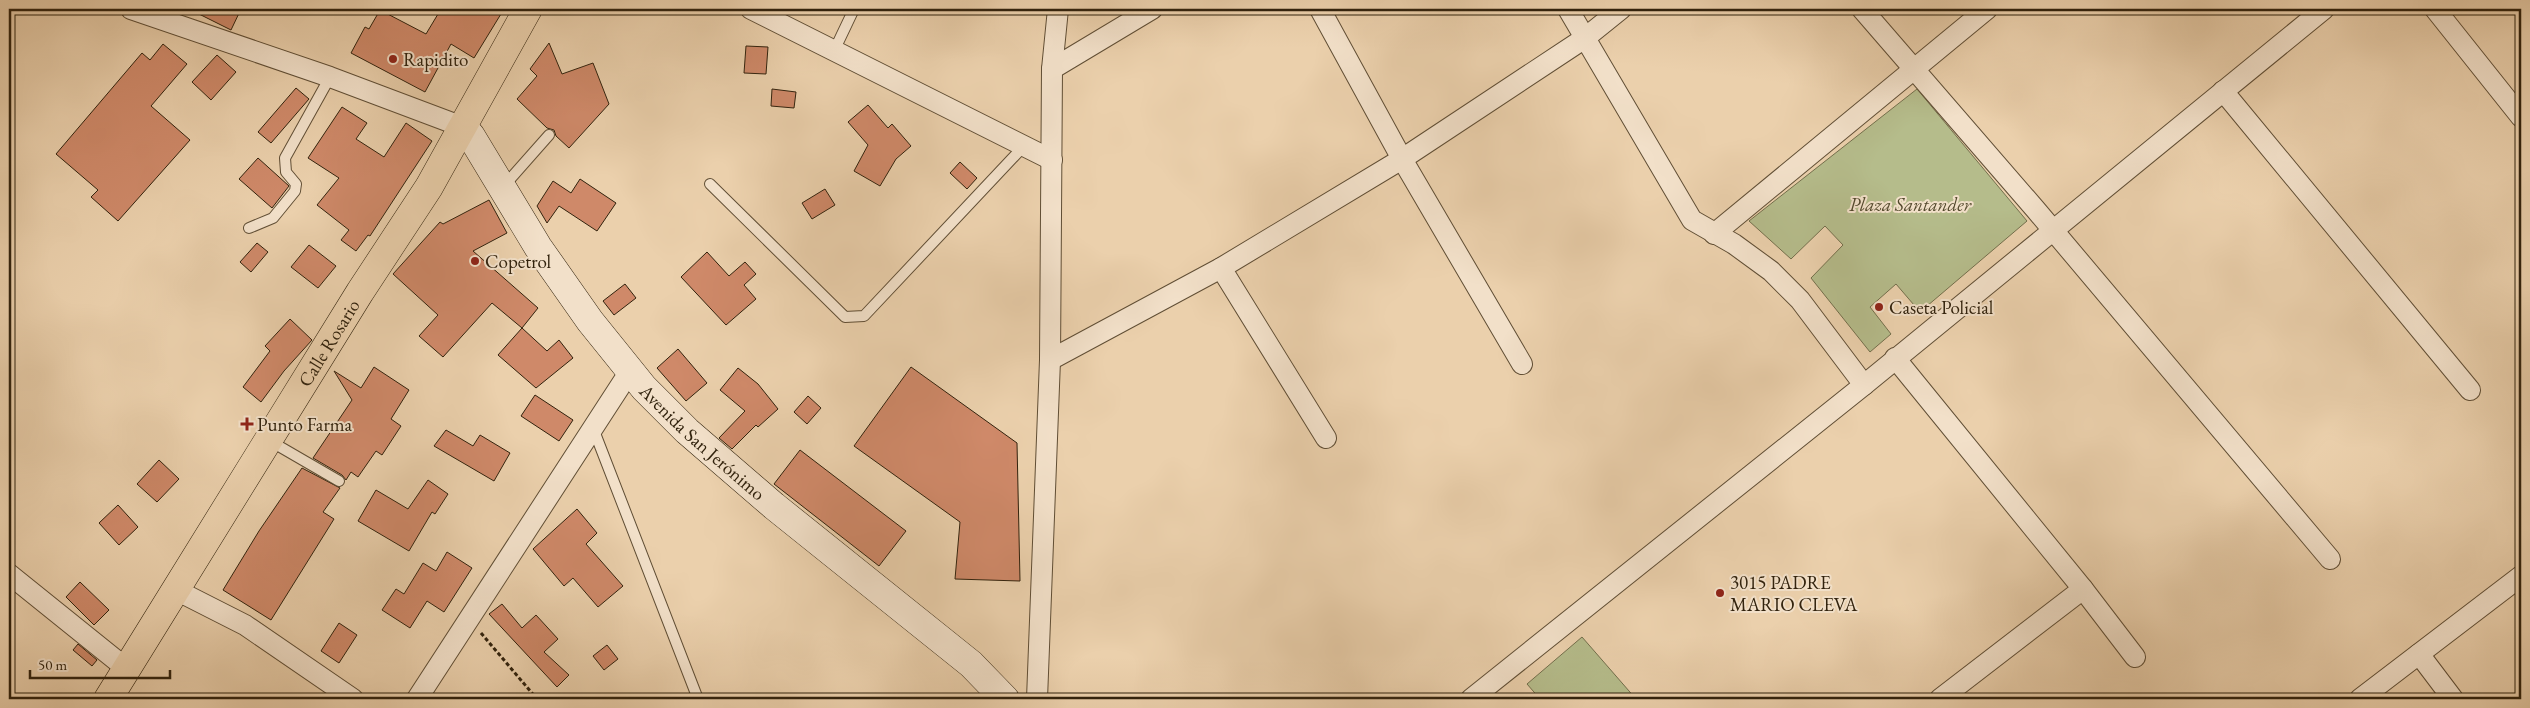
<svg xmlns="http://www.w3.org/2000/svg" width="2530" height="708" viewBox="0 0 2530 708" font-family="'EB Garamond',serif">
	<rect width="100%" height="100%" fill="#ebd0ac"/>
	<filter id="stains"><feTurbulence type="fractalNoise" baseFrequency=".004" numOctaves="4"/><feColorMatrix values="0 0 0 0 .2 0 0 0 0 .09 0 0 0 0 .02 0 0 0 .5 -.17"/></filter>
	<radialGradient id="worn" r=".72"><stop offset=".6" stop-color="#630" stop-opacity="0"/><stop offset="1" stop-color="#630" stop-opacity=".3"/></radialGradient>
	<!-- green -->
	<g fill="#b5bc8b" stroke="#736f4c">
		<path d="M1917 89 2027 221 1920 312 1896 284 1870 307 1891 334 1870 352 1811 278 1843 245 1825 226 1791 259 1749 221Z"/>
		<path d="M1582 637 1636 699H1540L1527 684Z"/>
	</g>
	<!-- building -->
	<g fill="#cf8969" stroke="#31220d">
		<path d="M189 9H241L231 30Z"/>
		<path d="M441 9H504L474 58 451 44 425 92 351 53 365 27 369 29 380 10 426 34Z"/>
		<path d="M549 43 562 74 593 63 609 104 569 148 556 136 554 130 547 128 517 99 537 76 530 69Z"/>
		<path d="M163 44 187 64 151 106 190 140 118 221 91 197 98 190 56 154 142 53 150 60Z"/>
		<path d="M746 46 768 47 766 74 744 73Z"/>
		<path d="M217 55 236 72 211 100 192 82Z"/>
		<path d="M296 88 309 99 271 143 258 132Z"/>
		<path d="M772 89 796 92 794 108 771 106Z"/>
		<path d="M868 105 888 128 892 124 911 146 896 159 880 186 854 171 868 145 848 122Z"/>
		<path d="M342 107 367 123 356 139 384 157 406 123 432 141 370 236 368 235 356 251 341 240 349 230 317 205 339 178 308 158Z"/>
		<path d="M258 158 289 186 272 208 239 179Z"/>
		<path d="M960 162 977 178 967 189 950 173Z"/>
		<path d="M580 179 616 203 597 231 559 206 547 223 537 206 553 181 571 193Z"/>
		<path d="M825 189 835 205 812 219 802 203Z"/>
		<path d="M489 200 507 233 473 251 538 308 522 328 492 303 443 357 419 336 438 315 393 274 440 222 443 224Z"/>
		<path d="M257 243 268 252 251 272 240 262Z"/>
		<path d="M309 245 336 266 318 288 291 267Z"/>
		<path d="M707 252 729 276 745 262 756 274 744 285 756 299 726 325 681 277Z"/>
		<path d="M625 284 636 298 614 315 603 301Z"/>
		<path d="M290 319 312 340 284 371 261 402 243 387 270 351 265 346Z"/>
		<path d="M522 328 547 351 559 340 573 358 536 388 498 355Z"/>
		<path d="M678 349 707 383 686 401 657 368Z"/>
		<path d="M374 367 409 390 391 419 401 426 382 455 376 451 358 477 351 472 346 480 342 475 313 458 352 400 334 371 361 388Z"/>
		<path d="M911 367 1017 443 1020 581 955 579 960 522 854 446Z"/>
		<path d="M738 368 758 384 778 409 758 427 756 425 732 449 719 438 745 411 720 390Z"/>
		<path d="M535 395 573 420 559 441 521 416Z"/>
		<path d="M808 396 821 408 807 424 794 412Z"/>
		<path d="M446 430 473 446 480 435 510 453 494 481 434 446Z"/>
		<path d="M800 450 906 531 879 566 774 484Z"/>
		<path d="M159 460 179 479 157 502 137 484Z"/>
		<path d="M302 468 340 488 323 512 334 519 271 620 223 590 259 531Z"/>
		<path d="M428 480 448 494 435 514 432 512 409 551 358 521 376 490 408 509Z"/>
		<path d="M118 505 138 527 119 545 99 523Z"/>
		<path d="M577 509 597 533 586 544 623 586 598 607 573 578 564 586 533 549Z"/>
		<path d="M447 552 472 568 444 612 427 601 410 628 382 610 396 589 404 594 423 563 436 571Z"/>
		<path d="M80 582 109 610 94 625 66 597Z"/>
		<path d="M502 604 522 628 536 615 558 639 544 652 569 675 557 687 489 614Z"/>
		<path d="M339 623 357 635 339 663 321 651Z"/>
		<path d="M78 644 97 660 92 666 73 650Z"/>
		<path d="M607 645 618 659 604 670 593 656Z"/>
	</g>
	<g fill="none" stroke-linecap="round" stroke-linejoin="round">
		<!-- lane casing -->
		<g stroke="#604e35" stroke-width="12">
			<g id="lane">
				<path d="M834 51 854 9"/>
				<path d="M710 184 845 317 864 316 1023 147"/>
				<path d="M503 187 549 135"/>
				<path d="M249 228 273 218 295 191 296 184 286 172 285 158 330 77"/>
				<path d="M593 428 698 699"/>
				<path d="M270 441 339 481"/>
			</g>
		</g>
		<!-- street casing -->
		<g stroke="#604e35" stroke-width="22">
			<g id="street">
				<path d="M131 9 330 77 463 127"/>
				<path d="M751 9 1052 160"/>
				<path d="M1320 9 1402 159 1522 364"/>
				<path d="M1568 9 1692 220 1734 244 1771 271 1800 300 1864 385"/>
				<path d="M1862 9 2036 210 2330 559"/>
				<path d="M2435 9 2521 117"/>
				<path d="M1052 69 1152 9"/>
				<path d="M2223 91 2470 390"/>
				<path d="M1714 234 1987 9"/>
				<path d="M1221 268 1326 438"/>
				<path d="M1895 358 2083 589 2135 657"/>
				<path d="M1050 360 1221 268 1402 159 1585 38 1621 9"/>
				<path d="M9 574 127 669"/>
				<path d="M176 590 245 625 353 699"/>
				<path d="M2419 654 2453 699"/>
				<path d="M417 699 630 371"/>
				<path d="M1037 699 1050 360 1052 69 1058 9"/>
				<path d="M1471 699 1864 385 2324 9"/>
				<path d="M1940 699 2083 589"/>
				<path d="M2360 699 2521 576"/>
			</g>
		</g>
		<!-- secondary casing -->
		<g stroke="#31220d" stroke-width="29">
			<g id="secondary">
				<path id="s1" d="M463 127 471 136 538 247 590 321 644 388 687 431 774 506 971 664 1005 699"/>
			</g>
		</g>
		<!-- primary casing -->
		<g stroke="#31220d" stroke-width="29">
			<g id="primary">
				<path id="s2" d="M108 699 360 292 429 187 528 9"/>
			</g>
		</g>
		<!-- path -->
		<path stroke="#31220d" stroke-width="3" stroke-dasharray="4 2.5" stroke-linecap="butt" d="M481 633 537 699"/>
		<!-- lane -->
		<use href="#lane" stroke="#f2e0c9" stroke-width="10"/>
		<!-- street -->
		<use href="#street" stroke="#f2e0c9" stroke-width="20"/>
		<!-- secondary -->
		<use href="#secondary" stroke="#f2e0c9" stroke-width="28"/>
		<!-- primary -->
		<use href="#primary" stroke="#ebd0ac" stroke-width="28"/>
	</g>
	<!-- markers -->
	<g fill="#8f2418" stroke="#f2e0c9" stroke-width="2">
		<circle cx="393" cy="59" r="5"/>
		<circle cx="475" cy="261" r="5"/>
		<circle cx="1879" cy="307" r="5"/>
		<path d="M244.5 416.5h5v5h5v5h-5v5h-5v-5h-5v-5h5z"/>
		<circle cx="1720" cy="593" r="5"/>
	</g>
	<g text-anchor="middle" dominant-baseline="central" stroke-width="4" stroke-linejoin="round" paint-order="stroke">
		<!-- poi labels -->
		<g font-size="19" fill="#31220d" stroke="#f2e0c9" text-anchor="start">
			<text x="403" y="59">Rapidito</text>
			<text x="485" y="261">Copetrol</text>
			<text x="1889" y="307">Caseta Policial</text>
			<text x="257" y="424">Punto Farma</text>
			<text x="1730" y="582">3015 PADRE<tspan x="1730" dy="22">MARIO CLEVA</tspan></text>
		</g>
		<!-- park labels -->
		<g font-size="19" font-style="italic" fill="#52482c" stroke="#f2e0c9">
			<text x="1910" y="204">Plaza Santander</text>
		</g>
		<!-- street labels -->
		<g font-size="19" fill="#31220d" stroke="#f2e0c9">
			<text stroke="none"><textPath href="#s2" startOffset="419">Calle Rosario</textPath></text>
			<text stroke="none"><textPath href="#s1" startOffset="398">Avenida San Jerónimo</textPath></text>
		</g>
	</g>
	<!-- margin -->
	<rect width="2530" height="708" fill="none" stroke="#ebd0ac" stroke-width="30"/>
	<rect x="10" y="10" width="2510" height="688" fill="none" stroke="#31220d" stroke-width="2.5"/>
	<rect x="15" y="15" width="2500" height="678" fill="none" stroke="#31220d"/>
	<!-- scale -->
	<path d="M30 670v8h140v-8" fill="none" stroke="#31220d" stroke-width="2.5"/>
	<text x="38" y="670" font-size="15" fill="#31220d" stroke="#f2e0c9" stroke-width="4" paint-order="stroke">50 m</text>
	<rect width="100%" height="100%" filter="url(#stains)"/>
	<rect width="100%" height="100%" fill="url(#worn)"/>
</svg>
